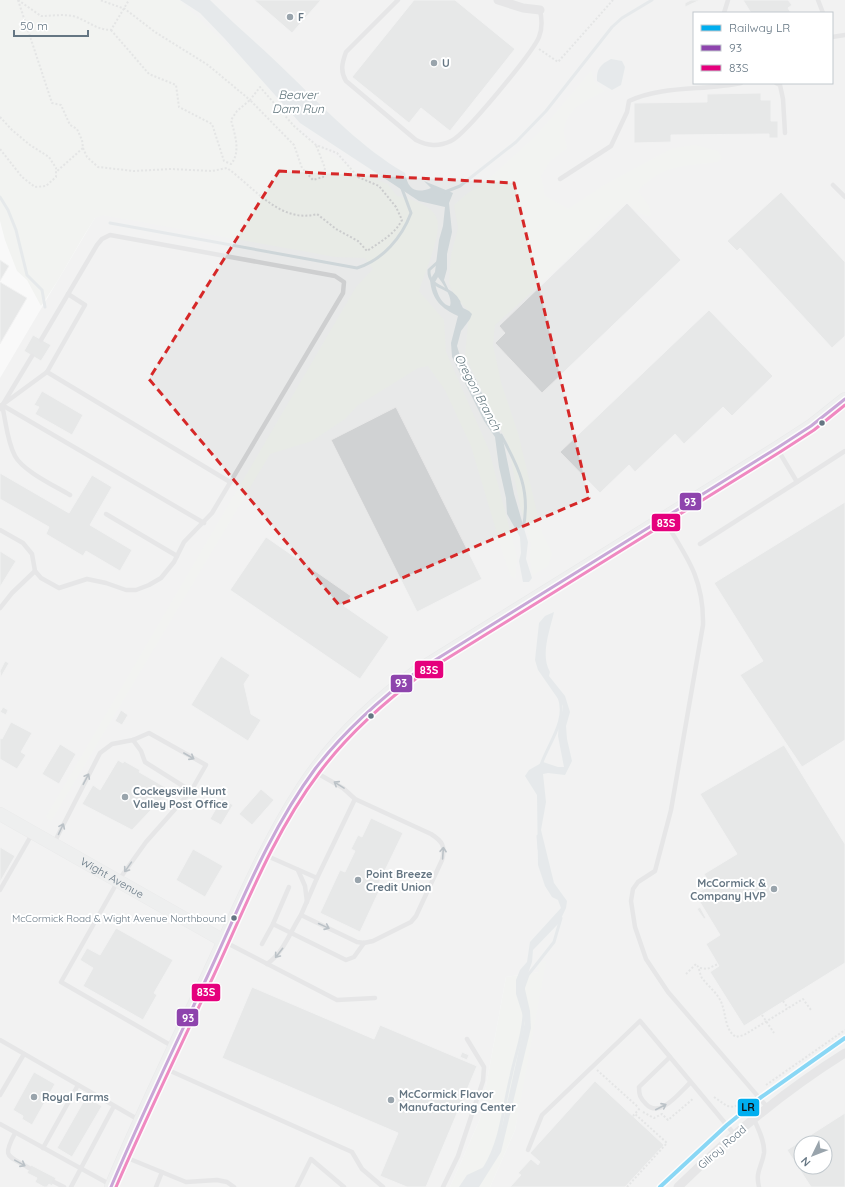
<svg xmlns="http://www.w3.org/2000/svg" width="845" height="1187" viewBox="0 0 845 1187" font-family="Quicksand,sans-serif">
	<rect width="100%" height="100%" fill="#f9f9f9"/>
	<!-- built -->
	<path fill="#e8e9e9" fill-rule="evenodd" d="M5 0H845V1187H490L515 1130 540 972 506 977 480 1119 450 1187H0V378L96 216ZM694 13H832V83H694ZM801 1143H825V1167H801Z"/>
	<!-- green -->
	<g fill="#e8ebe6">
		<path d="M0 0H179L254 71 304 137 364 175 388 184 397 196C410 199 432 204 437 219 442 235 424 274 419 291L444 320 446 352 489 450 517 557 515 579 511 576 504 557 471 446 445 390 428 366 418 368 357 406 345 419 312 441 270 454 51 821 46 817 356 287 373 269 365 258 335 257 103 215 95 218C76 247 61 278 41 306L27 280 17 271 5 240 0 221Z"/>
		<path d="M591 71 594 81 604 91C587 100 567 108 564 129 563 135 566 142 567 148L550 161 541 176 545 196 568 209 606 184 673 148 695 145 718 151 722 158 717 162C684 166 662 164 638 191L649 206 651 216 644 215 626 205C599 218 593 235 572 254 547 278 521 302 495 325L493 345 501 382 518 433 542 533 552 553 548 566 533 575 530 560 531 544 520 506 508 444 465 356 469 312 453 293 449 283 451 255 458 228 454 205 468 193 492 176 537 135Z"/>
		<path d="M546 961 515 1130 490 1187H450L480 1119 506 977 539 972 538 963Z"/>
	</g>
	<!-- water -->
	<g fill="#ced6d9" fill-rule="evenodd">
		<path d="M180 0H210C237 27 266 51 292 77 328 112 362 148 405 173 408 190 416 194 431 188L424 181 453 193 449 203 452 232 447 254V269L444 280 450 293 460 302 463 308 469 311 472 314 470 319 461 331 457 346 460 356 475 378 503 440 514 494 528 542 526 559 532 578 529 582H523L519 561 521 553 520 537 507 514 506 498 499 467 495 437 484 421 452 357 451 343 458 316C441 308 432 300 430 280L435 272 439 240 443 226 445 207 419 201 300 123 225 39 200 13ZM438 277C443 284 453 297 450 306 441 305 436 291 435 282Z"/>
		<path d="M611 59 622 61 625 67 621 85 612 90 597 81C596 69 601 64 611 59Z"/>
		<path d="M554 612C550 630 540 655 550 672L549 676 565 696 570 712 566 726 567 739 572 761 565 775 548 773 543 774 546 802 541 830 554 883 567 901 566 908 559 923 533 950 532 962 524 985 530 1011 531 1028 501 1152 479 1187H459L467 1175 482 1168 487 1164 494 1152 503 1122 525 1022 516 994V980L520 970 527 962 530 942 561 908 558 900 552 897 545 886 538 865 537 795 525 776 529 770 543 762 558 767H564L558 736 559 719 563 710V706L538 670 535 660 539 623 545 616Z"/>
	</g>
	<g fill="none" stroke-linecap="round" stroke-linejoin="round">
		<!-- stream -->
		<g stroke="#ced6d9" stroke-width="3">
			<path d="M445 192 460 186 516 142 546 111 612 27 622 18 652 0"/>
			<path d="M0 197 8 210 16 230 27 275 42 290 45 307"/>
			<path d="M110 223 357 268C383 260 402 237 411 213L401 186"/>
			<path d="M440 260 429 270C428 290 450 284 459 302"/>
			<path d="M501 435C519 468 531 491 523 529"/>
			<path d="M541 765C548 744 568 720 559 697"/>
			<path d="M538 836 539 849"/>
			<path d="M523 989 528 975 554 942 561 918"/>
			<path d="M485 1167C502 1139 503 1107 511 1076 515 1055 524 1034 524 1013"/>
		</g>
	</g>
	<!-- building -->
	<g fill="#d0d2d3" stroke="#e8e8e8" fill-rule="evenodd">
		<path d="M254 0H321L292 33Z"/>
		<path d="M414 0H455L515 49 450 131 421 108 409 123 352 77Z"/>
		<path d="M691 0H700L685 7V3Z"/>
		<path d="M743 0H788L792 5 788 8 791 13H751Z"/>
		<path d="M761 93V100H771V121H778V138H769V134L671 135V142L634 143V103L707 102V94Z"/>
		<path d="M781 192 845 262V336L832 348 740 248 737 251 727 241Z"/>
		<path d="M627 203 681 260 542 393 495 343 505 333 499 326Z"/>
		<path d="M0 260 9 266 0 281Z"/>
		<path d="M0 282 27 298 0 344Z"/>
		<path d="M709 310 773 376 732 416 723 407 684 444 675 434 635 472 629 465 600 493 560 452Z"/>
		<path d="M33 335 51 345 41 361 24 351Z"/>
		<path d="M42 391 83 415 72 435 35 414 39 407 34 405Z"/>
		<path d="M396 407 482 579 417 612 331 440Z"/>
		<path d="M0 473 69 513 92 475 112 487 90 525 132 550 120 571 86 551 83 556 46 534 49 527 0 499Z"/>
		<path d="M845 502V740L802 767 740 675 763 661 714 583Z"/>
		<path d="M266 537 351 596 344 606 389 637 360 679 230 590Z"/>
		<path d="M0 551 16 561 0 587Z"/>
		<path d="M221 656 250 675 244 684 251 714 261 720 248 741 191 705Z"/>
		<path d="M5 661 9 663 1 677 0 671Z"/>
		<path d="M3 707 8 710 6 715 0 712Z"/>
		<path d="M121 710 128 715 122 725 115 721Z"/>
		<path d="M11 722 32 733 21 752 26 755 17 769 0 759V738L2 739Z"/>
		<path d="M60 744 76 754 59 784 42 774Z"/>
		<path d="M784 745 845 844V963L744 1026 710 972 719 966 706 944 720 935 695 894 711 885 704 874 737 854 700 794Z"/>
		<path d="M118 760 123 763 124 761 140 770 139 772 170 790 132 830 82 804 93 785 100 790Z"/>
		<path d="M261 789 274 800 252 825 239 814Z"/>
		<path d="M222 798 233 805 221 825 210 819Z"/>
		<path d="M371 818 403 833 377 887 380 889 360 932 320 913 340 870 345 872 355 851 351 849 358 835 362 837Z"/>
		<path d="M0 847 15 856 0 882Z"/>
		<path d="M193 849 223 866 205 897 176 880Z"/>
		<path d="M700 907 706 918 704 919 697 909Z"/>
		<path d="M116 928 173 960 154 993 157 995 143 1020 83 986 93 968 80 960 87 948 100 955Z"/>
		<path d="M252 987 374 1039 380 1025 477 1066 426 1187H407L380 1176 398 1133 222 1058Z"/>
		<path d="M462 1052 469 1055 467 1060 460 1057Z"/>
		<path d="M34 1072 55 1084 32 1125 22 1119 23 1116 13 1110Z"/>
		<path d="M595 1081 664 1145 625 1187H510L521 1175 518 1173 531 1159 538 1165 540 1162 530 1153Z"/>
		<path d="M86 1097 102 1106 72 1157 57 1148Z"/>
		<path d="M845 1113V1187H811L787 1150ZM801 1143H825V1167H801Z"/>
		<path d="M31 1165 56 1178 52 1186 49 1184 47 1187H44L35 1182 37 1178 27 1173Z"/>
	</g>
	<g fill="none" stroke-linecap="round" stroke-linejoin="round">
		<!-- secondary casing -->
		<g stroke="#d5d6d7" stroke-width="14">
			<g id="secondary">
				<path id="s1" d="M0 814 224 941"/>
				<path d="M111 1187C141 1115 176 1044 209 973 238 911 266 843 303 787 334 740 374 702 419 670L777 448 811 426 845 399"/>
			</g>
		</g>
		<!-- path -->
		<g stroke="#cbcccd" stroke-width="2" stroke-dasharray="2 2" stroke-linecap="butt">
			<path d="M18 0 52 103 61 105 70 125 77 129 82 140 83 148 56 172"/>
			<path d="M18 0 41 16C51 16 62 14 73 16 87 20 96 30 111 30L129 0"/>
			<path d="M111 30 149 74 176 85 179 107 212 124 224 161 231 164C241 152 235 135 231 120L237 111 250 100 294 145 302 168 313 180 323 177 325 168 316 145"/>
			<path d="M539 49 558 62 613 0"/>
			<path d="M0 117 12 130 30 145 49 157 56 168V177L46 186 35 187 22 177 0 149"/>
			<path d="M83 148 87 157 98 167 134 171 171 169 212 171 227 168C254 187 280 224 317 214L336 229 358 241 367 251C380 242 395 234 402 220L396 207 379 186 358 177 337 153 316 145 294 126 260 87 250 100 208 65 155 32 125 9 100 0"/>
			<path d="M700 968 707 969 718 964"/>
			<path d="M686 974 696 964C700 968 699 973 702 978 707 985 714 990 719 998 727 1010 723 1029 736 1037L744 1035 803 999 811 1010"/>
			<path d="M783 1001 788 1008"/>
			<path d="M762 1015 774 1033"/>
			<path d="M597 1070 638 1107"/>
			<path d="M766 1085 845 1030"/>
			<path d="M714 1097 727 1106 734 1107 742 1102"/>
			<path d="M643 1112 654 1118 662 1114 668 1120 694 1098"/>
			<path d="M633 1116 640 1108"/>
			<path d="M627 1187 667 1143 635 1114"/>
		</g>
		<!-- lane -->
		<g stroke="#cecfd0" stroke-width="4.5">
			<path d="M398 0 346 52C342 63 340 71 346 81L416 140C428 146 438 147 451 141 465 135 533 52 539 37 543 27 542 19 540 10"/>
			<path d="M818 0 823 13"/>
			<path d="M724 13 728 0"/>
			<path d="M832 37 845 35"/>
			<path d="M776 83 780 85 783 99 785 133"/>
			<path d="M560 179 611 146 627 112 629 101C663 85 704 91 741 83"/>
			<path d="M833 185 845 197"/>
			<path d="M47 372 230 482"/>
			<path d="M2 405 204 523"/>
			<path d="M2 405 47 372 85 305 68 294"/>
			<path d="M2 405C6 422 7 441 15 456 23 471 55 486 70 495"/>
			<path d="M0 409 32 356"/>
			<path d="M778 450 797 482 845 451"/>
			<path d="M106 514 177 556"/>
			<path d="M664 520C687 557 704 579 703 625L671 810 655 871 638 882 633 889 631 901 635 927 646 959 668 992 768 1108"/>
			<path d="M0 530 23 543 32 554 35 571 41 578 59 588 87 579 106 583 126 590H136L149 585 161 578 174 562 184 542 212 513 343 293 344 282 335 276 110 235 102 239 97 245 41 340"/>
			<path d="M700 544 797 482"/>
			<path d="M0 608 12 593 35 571"/>
			<path d="M133 740 141 751 145 762 191 791"/>
			<path d="M54 843 100 753 112 744 133 740 149 733 206 765 191 791 146 842 118 881 61 982 172 1046"/>
			<path d="M265 855 317 878 301 915 357 942 364 943 373 941 411 922 416 916 442 860C446 846 442 841 431 834L355 799 343 788 315 772"/>
			<path d="M298 870 305 886 307 902"/>
			<path d="M317 878 355 799"/>
			<path d="M0 890 32 834"/>
			<path d="M273 924 289 887"/>
			<path d="M225 942 337 1000 375 998"/>
			<path d="M262 944 273 924 346 960 354 957 364 943"/>
			<path d="M267 964C284 952 290 932 301 915"/>
			<path d="M0 1040 139 1120"/>
			<path d="M670 1057 639 1087C639 1095 640 1098 646 1104 660 1119 679 1093 690 1083"/>
			<path d="M166 1069 352 1152 362 1169 383 1187"/>
			<path d="M0 1095 24 1054"/>
			<path d="M754 1119C758 1129 765 1141 764 1153 762 1167 755 1171 759 1187"/>
			<path d="M0 1124 111 1185"/>
			<path d="M15 1133C2 1158 7 1155 29 1168"/>
			<path d="M43 1148 78 1085"/>
			<path d="M528 1150 542 1115 640 1021 735 1135"/>
			<path d="M125 1157 186 1182 217 1180 227 1182 234 1187"/>
			<path d="M54 1182 64 1187"/>
			<path d="M71 1187 114 1106"/>
			<path d="M156 1187 162 1172"/>
			<path d="M297 1187 311 1159 344 1187"/>
			<path d="M443 1187 458 1156 483 1081 484 1067 467 1039"/>
		</g>
		<!-- street -->
		<g stroke="#cecfd0" stroke-width="9">
			<path d="M498 0 523 8 540 10"/>
			<path d="M678 1187C729 1137 784 1091 845 1053"/>
		</g>
		<!-- secondary -->
		<use href="#secondary" stroke="#e1e2e2" stroke-width="13"/>
		<!-- bus-1 casing -->
		<g stroke="#fff" stroke-width="6">
			<path id="bus-1" d="M111 1187C141 1116 175 1046 208 975 240 906 269 831 315 769 345 730 380 699 419 670L777 448 811 426 845 399"/>
		</g>
		<!-- bus-2 casing -->
		<g stroke="#fff" stroke-width="6">
			<path id="bus-2" d="M116 1187C147 1116 180 1047 213 977 245 908 273 834 319 773 348 734 383 703 422 674L780 452 814 430 845 405"/>
		</g>
		<!-- bus-1 -->
		<use href="#bus-1" stroke="#8e44ad" stroke-width="3"/>
		<!-- bus-2 -->
		<use href="#bus-2" stroke="#e5007d" stroke-width="3"/>
		<!-- rail-1 casing -->
		<g stroke="#fff" stroke-width="7">
			<path id="rail-1" d="M660 1187 727 1125 760 1098 845 1038"/>
		</g>
		<!-- rail-1 -->
		<use href="#rail-1" stroke="#00aeef" stroke-width="4"/>
	</g>
	<!-- one-way arrows -->
	<defs><path id="oneway-shaft" d="M-6 0H5M1.5-3L5.5 0L1.5 3" fill="none" stroke-width="1.6" stroke-linecap="round" stroke-linejoin="round"/></defs>
	<g stroke="#707f8b">
		<use href="#oneway-shaft" transform="translate(189 756) rotate(30)"/>
		<use href="#oneway-shaft" transform="translate(86 779) rotate(-62)"/>
		<use href="#oneway-shaft" transform="translate(339 785) rotate(-148)"/>
		<use href="#oneway-shaft" transform="translate(61 829) rotate(-65)"/>
		<use href="#oneway-shaft" transform="translate(443 853) rotate(-86)"/>
		<use href="#oneway-shaft" transform="translate(128 867) rotate(125)"/>
		<use href="#oneway-shaft" transform="translate(324 926) rotate(25)"/>
		<use href="#oneway-shaft" transform="translate(279 953) rotate(128)"/>
		<use href="#oneway-shaft" transform="translate(661 1107) rotate(-27)"/>
		<use href="#oneway-shaft" transform="translate(20 1163) rotate(29)"/>
	</g>
	<!-- marked area -->
	<path d="M0 0H845V1187H0ZM279 171 514 183 589 498 339 605 149 379Z" fill="#f9f9f9" fill-opacity=".55" fill-rule="evenodd"/>
	<path fill="none" stroke="#d62828" stroke-width="3" stroke-dasharray="8 5" stroke-linejoin="round" d="M279 171 514 183 589 498 339 605 149 379Z"/>
	<!-- markers -->
	<g fill="#99a4ac" stroke="#fff" stroke-width="1.5">
		<circle cx="290" cy="17" r="4"/>
		<circle cx="434" cy="63" r="4"/>
		<circle cx="125" cy="797" r="4"/>
		<circle cx="358" cy="880" r="4"/>
		<circle cx="774" cy="889" r="4"/>
		<circle cx="34" cy="1097" r="4"/>
		<circle cx="391" cy="1100" r="4"/>
	</g>
	<g fill="#657683" stroke="#fff" stroke-width="1.5">
		<circle cx="822" cy="423" r="3.5"/>
		<circle cx="371" cy="716" r="3.5"/>
		<circle cx="234" cy="918" r="3.5"/>
	</g>
	<g text-anchor="middle" dominant-baseline="central" stroke-width="4" stroke-linejoin="round" paint-order="stroke">
		<!-- bus labels -->
		<g font-size="10" fill="#657683" stroke="#fff" text-anchor="end">
			<text x="226" y="918">McCormick Road &amp; Wight Avenue Northbound</text>
		</g>
		<!-- poi labels -->
		<g font-size="11" font-weight="bold" fill="#657683" stroke="#fff" text-anchor="start">
			<text x="298" y="17">F</text>
			<text x="442" y="63">U</text>
			<text x="133" y="791">Cockeysville Hunt<tspan x="133" dy="13">Valley Post Office</tspan></text>
			<text x="366" y="874">Point Breeze<tspan x="366" dy="13">Credit Union</tspan></text>
			<text x="766" y="883" text-anchor="end">McCormick &amp;<tspan x="766" dy="13">Company HVP</tspan></text>
			<text x="399" y="1094">McCormick Flavor<tspan x="399" dy="13">Manufacturing Center</tspan></text>
			<text x="42" y="1097">Royal Farms</text>
		</g>
		<!-- street labels -->
		<g font-size="11" fill="#657683" stroke="#fff">
			<text stroke="none"><textPath href="#s1" startOffset="129">Wight Avenue</textPath></text>
			<text transform="translate(722 1147) rotate(-41)">Gilroy Road</text>
		</g>
		<!-- water labels -->
		<g font-size="12" font-style="italic" fill="#60757c" stroke="#fff">
			<text x="298" y="94">Beaver<tspan x="298" dy="14">Dam Run</tspan></text>
			<text transform="translate(478 392) rotate(62)">Oregon Branch</text>
		</g>
	</g>
	<g stroke="#fff" stroke-width="1.5">
		<rect x="679" y="492" width="23" height="19" rx="4" fill="#8e44ad"/>
		<rect x="651" y="513" width="30" height="19" rx="4" fill="#e5007d"/>
		<rect x="414" y="660" width="30" height="19" rx="4" fill="#e5007d"/>
		<rect x="390" y="674" width="23" height="19" rx="4" fill="#8e44ad"/>
		<rect x="191" y="983" width="30" height="19" rx="4" fill="#e5007d"/>
		<rect x="176" y="1008" width="23" height="19" rx="4" fill="#8e44ad"/>
		<rect x="737" y="1098" width="23" height="19" rx="4" fill="#00aeef"/>
	</g>
	<g font-size="11" text-anchor="middle" font-weight="bold" fill="#fff">
		<text x="690" y="506">93</text>
		<text x="666" y="527">83S</text>
		<text x="429" y="674">83S</text>
		<text x="401" y="687">93</text>
		<text x="206" y="996">83S</text>
		<text x="188" y="1022">93</text>
	</g>
	<g font-size="11" text-anchor="middle" font-weight="bold" fill="#111">
		<text x="748" y="1111">LR</text>
	</g>
	<!-- legend -->
	<rect x="693" y="12" width="140" height="72" fill="#ffffff" stroke="#c1c8cd"/>
	<rect x="701" y="25" width="20" height="6" fill="#00aeef" stroke="#c1c8cd"/>
	<text x="729" y="32" font-size="12" fill="#657683">Railway LR</text>
	<rect x="701" y="45" width="20" height="6" fill="#8e44ad" stroke="#c1c8cd"/>
	<text x="729" y="52" font-size="12" fill="#657683">93</text>
	<rect x="701" y="65" width="20" height="6" fill="#e5007d" stroke="#c1c8cd"/>
	<text x="729" y="72" font-size="12" fill="#657683">83S</text>
	<!-- north arrow -->
	<g transform="translate(813 1155) rotate(227)"><circle r="19" fill="#ffffff" stroke="#c1c8cd"/>
	<path d="M0-3L7 15L0 10L-7 15Z" fill="#99a4ac"/>
	<text y="-6" font-size="11" font-weight="bold" text-anchor="middle" fill="#657683">N</text>
	</g>
	<!-- scale -->
	<path d="M14 30v6h74v-6" fill="none" stroke="#657683" stroke-width="2"/>
	<text x="20" y="30" font-size="12" fill="#657683" stroke="#ffffff" stroke-width="3" paint-order="stroke">50 m</text>
</svg>
